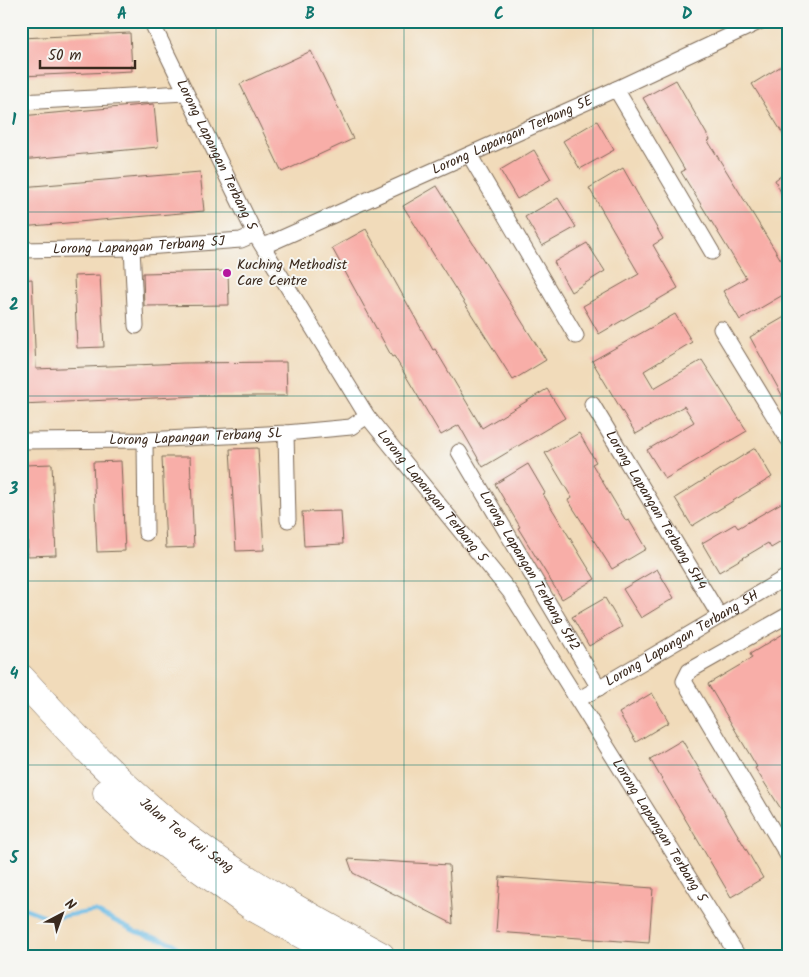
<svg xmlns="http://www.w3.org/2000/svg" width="809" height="977" viewBox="0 0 809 977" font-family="Kalam,sans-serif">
	<rect width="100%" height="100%" fill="#f6f6f2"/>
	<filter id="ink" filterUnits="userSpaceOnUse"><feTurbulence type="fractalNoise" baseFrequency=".02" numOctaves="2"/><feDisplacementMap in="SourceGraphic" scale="10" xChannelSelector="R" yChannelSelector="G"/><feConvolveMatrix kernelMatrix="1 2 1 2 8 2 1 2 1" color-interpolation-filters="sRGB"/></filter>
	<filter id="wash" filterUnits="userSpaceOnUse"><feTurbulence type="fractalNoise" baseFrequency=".0096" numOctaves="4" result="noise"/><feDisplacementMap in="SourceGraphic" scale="20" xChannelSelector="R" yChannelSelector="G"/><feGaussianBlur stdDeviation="1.12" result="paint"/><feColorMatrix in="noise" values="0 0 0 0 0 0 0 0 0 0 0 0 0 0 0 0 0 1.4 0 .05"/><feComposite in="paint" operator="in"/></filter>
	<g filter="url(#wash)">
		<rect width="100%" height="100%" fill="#f1dbba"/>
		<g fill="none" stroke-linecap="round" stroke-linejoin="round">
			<!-- stream -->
			<path stroke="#6bbce6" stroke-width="4" d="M21 907 51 918 95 911 136 932 173 943 186 956"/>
		</g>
		<g id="blocks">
			<!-- building -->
			<g fill="#f8aea8">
				<path d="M130 33 132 71 21 76V38Z"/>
				<path d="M311 51 353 139 282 172 240 84Z"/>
				<path d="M788 62V142L752 84Z"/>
				<path d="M676 80 710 140 708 141 781 260 788 257V292L740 320 723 291 746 278 681 172 685 170 643 98Z"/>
				<path d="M154 104 158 147 21 160V116Z"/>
				<path d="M597 121 614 150 580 169 563 141Z"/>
				<path d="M534 150 551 179 517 199 500 170Z"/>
				<path d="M623 168 663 239 653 245 678 288 599 334 583 306 639 274 589 188Z"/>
				<path d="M788 171V207L775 180Z"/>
				<path d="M200 172 204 211 21 227V187Z"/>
				<path d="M437 186 546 360 513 380 403 206Z"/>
				<path d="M558 198 576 227 542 246 525 217Z"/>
				<path d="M366 229 433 350 435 349 482 428 547 389 565 418 483 467 459 425 441 435 394 356 392 357 332 248Z"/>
				<path d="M587 243 605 271 571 292 554 262Z"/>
				<path d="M228 271 229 305 144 306 143 273Z"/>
				<path d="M100 275 104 347 77 348 74 276Z"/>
				<path d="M32 279 36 369 183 363 286 362 287 396H198L21 404V280Z"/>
				<path d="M675 314 692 342 644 371 654 388 702 360 747 431 665 479 647 450 694 422 684 406 636 434 592 361Z"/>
				<path d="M788 315V406L750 337Z"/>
				<path d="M579 433 596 462 592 464 626 521 629 520 646 549 612 569 568 500 572 498 545 453Z"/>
				<path d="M258 448 264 550 236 551 230 449Z"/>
				<path d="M755 448 772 477 692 526 675 498Z"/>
				<path d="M162 457H190L194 547 166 548Z"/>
				<path d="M121 461 125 551 97 552 93 462Z"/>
				<path d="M52 464 56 555 28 556 25 465Z"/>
				<path d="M528 464 545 493 543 494 595 579 562 599 518 528 520 527 495 484Z"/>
				<path d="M788 499V538L771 548 768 543 719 572 702 543 735 524 738 528Z"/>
				<path d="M341 511 343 544 304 546 302 512Z"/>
				<path d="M657 569 674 598 641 618 623 589Z"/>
				<path d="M605 598 622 627 589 646 572 617Z"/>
				<path d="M783 634 788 642V820L755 768 757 767 708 684 752 658 750 654Z"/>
				<path d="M652 693 669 722 636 742 619 713Z"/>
				<path d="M682 740 763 878 731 897 650 759Z"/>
				<path d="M348 859 449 865 453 924 353 873Z"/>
				<path d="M500 877 653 888 649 943 496 932Z"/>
			</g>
		</g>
	</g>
	<g filter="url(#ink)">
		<use href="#blocks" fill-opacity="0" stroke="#7b6855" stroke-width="1"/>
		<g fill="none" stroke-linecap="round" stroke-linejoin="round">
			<!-- street casing -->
			<g stroke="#7b6855" stroke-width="17">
				<g id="street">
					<path id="s1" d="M151 21 255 234 367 416 510 592 738 956"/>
					<path d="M616 89 712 252"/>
					<path d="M21 102 185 93"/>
					<path d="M470 156 576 336"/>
					<path id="s2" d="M264 246 616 89 761 21"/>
					<path d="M132 248 136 326"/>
					<path id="s3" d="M21 250 132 248 241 240 255 234"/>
					<path d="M721 329 788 439"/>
					<path id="s4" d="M592 404 719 615"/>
					<path d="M286 433 288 520"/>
					<path d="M145 440 146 533"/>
					<path id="s5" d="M21 441 145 440 286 433 351 427 367 416"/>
					<path id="s6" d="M459 452 599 688"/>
					<path d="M788 615 689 671 684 681 788 856"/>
					<path id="s7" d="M578 700 788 576"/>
				</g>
			</g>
			<!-- highway casing -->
			<g stroke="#7b6855" stroke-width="29">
				<g id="highway">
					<path id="s8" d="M21 678C74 736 128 795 193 842 252 886 317 921 381 956"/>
					<path d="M107 793 152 834 253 907 341 956"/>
				</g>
			</g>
			<!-- street -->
			<use href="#street" stroke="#fff" stroke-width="15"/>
			<!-- highway -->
			<use href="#highway" stroke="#fff" stroke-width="28"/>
		</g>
	</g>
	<!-- grid -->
	<path fill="none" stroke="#0f766e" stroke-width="1" stroke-opacity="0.55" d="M216 21V956M404 21V956M593 21V956M21 212H788M21 396H788M21 581H788M21 765H788"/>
	<!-- markers -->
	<circle fill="#b5179e" stroke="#f6f6f2" stroke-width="2" cx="227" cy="273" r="5"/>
	<g text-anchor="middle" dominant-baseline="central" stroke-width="4" stroke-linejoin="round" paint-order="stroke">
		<!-- street labels -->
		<g font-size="14" fill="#3b2a1e" stroke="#f6f6f2">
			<text stroke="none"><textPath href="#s2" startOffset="272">Lorong Lapangan Terbang 5E</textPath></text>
			<text stroke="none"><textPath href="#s1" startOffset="149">Lorong Lapangan Terbang 5</textPath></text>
			<text stroke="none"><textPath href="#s3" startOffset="118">Lorong Lapangan Terbang 5J</textPath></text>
			<text stroke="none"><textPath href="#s5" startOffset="175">Lorong Lapangan Terbang 5L</textPath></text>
			<text stroke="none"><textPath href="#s1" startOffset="554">Lorong Lapangan Terbang 5</textPath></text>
			<text stroke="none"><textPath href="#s4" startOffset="124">Lorong Lapangan Terbang 5H4</textPath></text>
			<text stroke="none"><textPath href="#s6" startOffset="138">Lorong Lapangan Terbang 5H2</textPath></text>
			<text stroke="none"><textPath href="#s7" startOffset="121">Lorong Lapangan Terbang 5H</textPath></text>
			<text stroke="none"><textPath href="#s1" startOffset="959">Lorong Lapangan Terbang 5</textPath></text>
			<text stroke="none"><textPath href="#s8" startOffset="229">Jalan Teo Kui Seng</textPath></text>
		</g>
		<!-- poi labels -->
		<g font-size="14" fill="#3b2a1e" stroke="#f6f6f2" text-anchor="start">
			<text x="237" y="265">Kuching Methodist<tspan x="237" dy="16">Care Centre</tspan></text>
		</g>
	</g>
	<!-- margin -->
	<rect width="809" height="977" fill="none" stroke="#f6f6f2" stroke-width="55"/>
	<!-- north arrow -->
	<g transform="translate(62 914) rotate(41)" stroke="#f6f6f2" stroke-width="4" paint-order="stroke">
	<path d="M0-4L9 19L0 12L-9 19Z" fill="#3b2a1e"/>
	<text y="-8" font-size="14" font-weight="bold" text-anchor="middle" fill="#3b2a1e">N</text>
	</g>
	<!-- scale -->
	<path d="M40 60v8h95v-8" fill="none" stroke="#3b2a1e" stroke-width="2.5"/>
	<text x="48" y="60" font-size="15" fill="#3b2a1e" stroke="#f6f6f2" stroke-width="4" paint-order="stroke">50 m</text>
	<rect x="28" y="28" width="754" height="922" fill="none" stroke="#0f766e" stroke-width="2"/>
	<g font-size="16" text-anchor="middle" font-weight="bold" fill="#0f766e">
		<text x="122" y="19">A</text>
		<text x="310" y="19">B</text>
		<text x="499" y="19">C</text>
		<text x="687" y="19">D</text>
		<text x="14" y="125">1</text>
		<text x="14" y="310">2</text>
		<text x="14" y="494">3</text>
		<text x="14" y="679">4</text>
		<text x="14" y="863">5</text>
	</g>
</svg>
